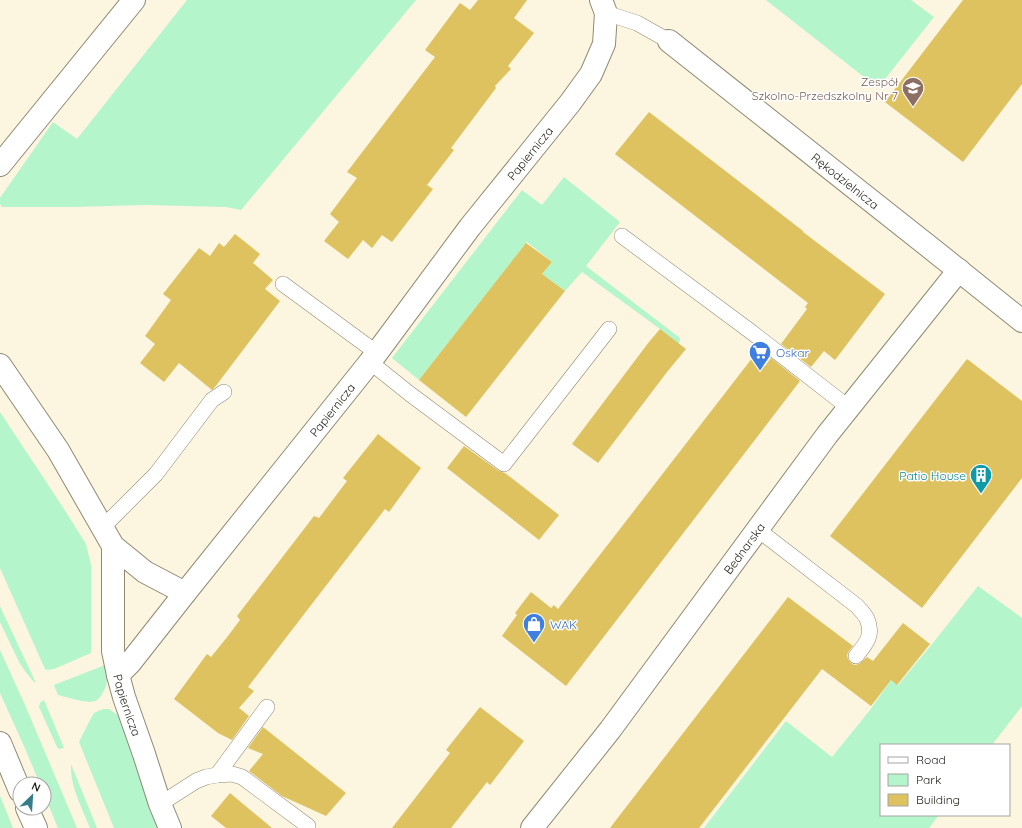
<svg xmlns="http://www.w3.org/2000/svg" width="1022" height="828" viewBox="0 0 1022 828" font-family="Quicksand,sans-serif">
	<rect width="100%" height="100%" fill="#fcf5df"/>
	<!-- green -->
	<g fill="#b4f5cb">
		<path d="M187 0H416L241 210 226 207 144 205 72 207H2L0 204V198L53 122 77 139Z"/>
		<path d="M766 0H911L934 17 878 88Z"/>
		<path d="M564 177 620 222 586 266 680 338 679 344 660 329 582 272 565 291 542 274 552 262 527 242 419 380 392 358 522 190 542 205Z"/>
		<path d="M0 412 64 509 86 544 91 565V653L54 669 47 670 45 669 0 568Z"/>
		<path d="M978 586 1022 618V706L992 745H881V815H939L929 828H704L786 721 832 757 870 710 891 680 898 685 933 643Z"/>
		<path d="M0 606 4 615 36 683 33 681 25 671 19 662 0 622Z"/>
		<path d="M0 650 25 705 77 828H58L44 794V784H40L24 746 0 693Z"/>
		<path d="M105 665C107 675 109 682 103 692 101 696 99 700 95 701 86 704 67 697 58 695L54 685Z"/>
		<path d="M44 700 64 748 59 749 57 747 39 707 40 703Z"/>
		<path d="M103 709H109L119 716 159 828H114L79 742 91 718 94 713Z"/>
		<path d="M71 764 97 828H90C82 807 70 787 71 764Z"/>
		<path d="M0 796 13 828H0Z"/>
	</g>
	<!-- building -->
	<g fill="#dec260">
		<path d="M478 0H527L514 18 534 33 508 66 511 69 495 86 496 88 451 148 454 150 427 185 433 189 392 242 382 235 372 248 363 240 348 259 324 241 339 222 330 214 357 178 347 172 435 57 425 50 460 3 470 10Z"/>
		<path d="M963 0H1022V84L963 162 885 102Z"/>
		<path d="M649 112 803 231V232L885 294 835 360 824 351 811 367 781 344 807 309 805 307 808 303 615 154Z"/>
		<path d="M235 234 260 254 253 263 273 280 265 289 280 301 215 387 212 390 179 363 164 382 140 363 155 344 145 336 171 300 163 294 199 248 210 256 219 243 224 247Z"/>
		<path d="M526 243 552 262 542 274 565 291 466 417 419 380Z"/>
		<path d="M660 329 686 349 667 372 598 463 572 444 649 342Z"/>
		<path d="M753 357 765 366 771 358 800 381 566 686 502 636 517 615 515 613 531 592 551 608 554 605 558 609Z"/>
		<path d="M967 359 1022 401V478L922 608 830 536Z"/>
		<path d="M378 434 421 468 389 512 385 509 248 687 254 691 239 708 249 716 232 740 218 733 174 699 207 654 211 657 228 636 240 620 237 616 314 516 319 518 347 481 343 478Z"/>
		<path d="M464 446 499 471 505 473 559 515 539 540 447 468Z"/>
		<path d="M788 597 853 646 849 651 847 655 848 659 851 663 854 665 859 664 867 657 873 661 903 623 930 644 897 685 891 680 871 706 822 669 699 828H610Z"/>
		<path d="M480 707 524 741 490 785 487 782 451 828H392L450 753 446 750Z"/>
		<path d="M263 727 346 793 326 816 282 796 249 771 263 754 248 748Z"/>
		<path d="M230 793 272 828H226L211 816Z"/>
	</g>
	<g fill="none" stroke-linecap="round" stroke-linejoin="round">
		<!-- lane casing -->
		<g stroke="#8f8975" stroke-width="16">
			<g id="lane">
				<path d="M606 13 637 23 669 41"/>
				<path d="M622 236 750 331 848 407"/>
				<path d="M283 284 377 353"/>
				<path d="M370 362 410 394 504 464 609 329"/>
				<path d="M103 527 156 474 212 400 224 392"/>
				<path d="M757 529 857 606C860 610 865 614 867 619 874 635 866 644 856 656"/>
				<path d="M217 775 267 707"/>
				<path d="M160 804 196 781 206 777 217 775 232 774 242 777 308 826"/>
			</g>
		</g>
		<!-- street casing -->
		<g stroke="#8f8975" stroke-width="24">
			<g id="street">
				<path id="s1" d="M669 41 942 257 1022 321"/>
				<path d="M0 165 134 0"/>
				<path d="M0 365 58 450 113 546 145 572 185 593"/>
				<path id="s2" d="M113 546V651L118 675 124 697 144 754 160 804 170 828"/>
				<path id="s3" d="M118 675 130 663 185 593 370 362 470 227 570 103 591 74 604 44 606 13 601 0"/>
				<path id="s4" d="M532 828 610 730 827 435 959 270"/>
			</g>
		</g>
		<!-- primary casing -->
		<g stroke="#8f8975" stroke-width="24">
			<g id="primary">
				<path d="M0 743 20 791"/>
				<path d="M27 808 36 828"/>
			</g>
		</g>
		<!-- lane -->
		<use href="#lane" stroke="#fff" stroke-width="15"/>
		<!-- street -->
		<use href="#street" stroke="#fff" stroke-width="22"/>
		<!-- primary -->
		<use href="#primary" stroke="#fff" stroke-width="22"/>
	</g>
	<!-- icons -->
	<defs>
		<g id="school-pin" transform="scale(1.15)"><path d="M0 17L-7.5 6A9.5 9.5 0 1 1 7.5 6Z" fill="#8d6e63" stroke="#fff"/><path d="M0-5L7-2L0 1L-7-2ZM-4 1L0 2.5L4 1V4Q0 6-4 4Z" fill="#fff"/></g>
		<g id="supermarket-pin" transform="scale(1.15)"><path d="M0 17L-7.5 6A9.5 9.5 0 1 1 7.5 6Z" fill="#3f7fe0" stroke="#fff"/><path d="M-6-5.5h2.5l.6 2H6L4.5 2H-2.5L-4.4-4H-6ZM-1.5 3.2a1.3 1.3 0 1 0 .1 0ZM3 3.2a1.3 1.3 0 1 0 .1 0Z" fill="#fff"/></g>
		<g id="building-pin" transform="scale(1.15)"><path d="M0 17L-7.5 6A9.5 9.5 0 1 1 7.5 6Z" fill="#0f9aa8" stroke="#fff"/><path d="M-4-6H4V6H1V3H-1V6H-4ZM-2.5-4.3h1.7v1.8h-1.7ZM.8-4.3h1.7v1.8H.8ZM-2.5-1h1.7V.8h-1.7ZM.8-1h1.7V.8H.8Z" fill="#fff"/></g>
		<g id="shop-pin" transform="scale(1.15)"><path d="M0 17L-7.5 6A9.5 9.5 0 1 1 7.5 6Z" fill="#3f7fe0" stroke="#fff"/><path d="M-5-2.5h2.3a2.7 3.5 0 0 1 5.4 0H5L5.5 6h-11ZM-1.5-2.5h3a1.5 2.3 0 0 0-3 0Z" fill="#fff"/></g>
	</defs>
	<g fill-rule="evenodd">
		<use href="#school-pin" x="913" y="88"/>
		<use href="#supermarket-pin" x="760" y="352"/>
		<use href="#building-pin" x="981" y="475"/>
		<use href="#shop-pin" x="534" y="624"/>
	</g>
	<g text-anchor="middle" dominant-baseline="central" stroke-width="3" stroke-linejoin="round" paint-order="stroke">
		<!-- education labels -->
		<g font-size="12" fill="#785e54" stroke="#fff" text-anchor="end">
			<text x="898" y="81">Zespół<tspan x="898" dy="14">Szkolno-Przedszkolny Nr 7</tspan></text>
		</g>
		<!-- street labels -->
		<g font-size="12" fill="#201e16" stroke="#fff">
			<text stroke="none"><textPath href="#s3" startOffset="665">Papiernicza</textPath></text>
			<text stroke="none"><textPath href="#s1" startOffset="225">Rękodzielnicza</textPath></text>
			<text stroke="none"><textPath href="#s3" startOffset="341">Papiernicza</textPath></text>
			<text stroke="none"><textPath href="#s4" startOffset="351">Bednarska</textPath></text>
			<text stroke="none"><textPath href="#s2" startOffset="161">Papiernicza</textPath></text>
		</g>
		<!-- shop labels -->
		<g font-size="12" fill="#366cbe" stroke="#fff" text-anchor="start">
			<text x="776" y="352">Oskar</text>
			<text x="550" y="624">WAK</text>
		</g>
		<!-- culture labels -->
		<g font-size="12" fill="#0d838f" stroke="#fff" text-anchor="end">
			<text x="966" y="475">Patio House</text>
		</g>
	</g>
	<!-- legend -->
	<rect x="880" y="744" width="130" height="72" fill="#ffffff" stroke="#a6a5a2"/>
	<rect x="888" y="757" width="20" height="6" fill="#ffffff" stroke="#a6a5a2"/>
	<text x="916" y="764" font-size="12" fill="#201e16">Road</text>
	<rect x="888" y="774" width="20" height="12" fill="#b4f5cb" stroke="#a6a5a2"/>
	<text x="916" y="784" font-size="12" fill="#201e16">Park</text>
	<rect x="888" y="794" width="20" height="12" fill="#dec260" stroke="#a6a5a2"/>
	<text x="916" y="804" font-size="12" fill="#201e16">Building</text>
	<!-- north arrow -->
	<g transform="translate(32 796) rotate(25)"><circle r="19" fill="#ffffff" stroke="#a6a5a2"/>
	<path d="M0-3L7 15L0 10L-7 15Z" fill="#377c89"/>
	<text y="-6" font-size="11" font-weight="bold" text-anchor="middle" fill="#201e16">N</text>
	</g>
</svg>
